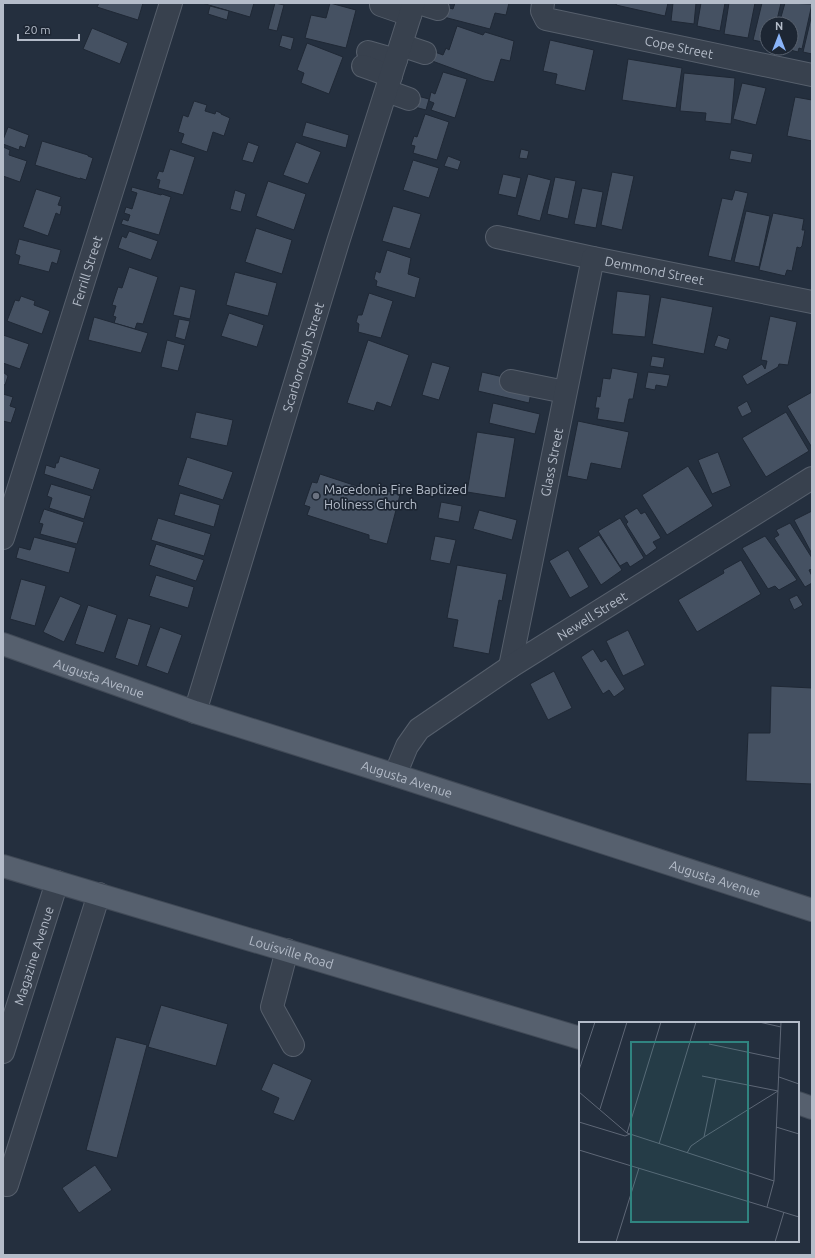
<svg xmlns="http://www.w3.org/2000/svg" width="815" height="1258" viewBox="0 0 815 1258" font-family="Ubuntu,sans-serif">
	<rect width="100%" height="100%" fill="#242f3e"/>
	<!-- building -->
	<g fill="#455162" stroke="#1f2835">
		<path d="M99 3H143L138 20 97 7Z"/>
		<path d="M202 3H254L250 17Z"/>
		<path d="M275 3 284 5 277 31 268 29Z"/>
		<path d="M330 3 356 10 346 48 305 38 311 15 326 18Z"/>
		<path d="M455 3H509L506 15 495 13 490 29 436 15 439 5 453 9Z"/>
		<path d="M617 3H668L665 16 616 5Z"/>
		<path d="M673 3H696L694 24 671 21Z"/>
		<path d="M701 3H725L720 31 697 26Z"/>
		<path d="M729 3H755L748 38 724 34Z"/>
		<path d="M762 3H781L776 24H767V43L753 40Z"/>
		<path d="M785 3 812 4 802 49 799 48 798 52 782 48H791V24H779Z"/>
		<path d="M210 6 229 11 227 20 208 14Z"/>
		<path d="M812 14V54L803 52Z"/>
		<path d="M457 26 483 35 485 32 514 41 510 61 501 59 494 82 484 80 424 58 427 49 443 55 446 48 449 50Z"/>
		<path d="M92 28 128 43 120 64 83 49Z"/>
		<path d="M282 35 294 38 291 50 279 46Z"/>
		<path d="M550 40 594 50 585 91 555 84 557 74 543 71Z"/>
		<path d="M307 43 343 57 329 94 301 83 304 73 297 70Z"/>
		<path d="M628 59 682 68 676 108 622 100Z"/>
		<path d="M443 72 467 79 455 118 431 110 434 103 429 101 431 92 435 94Z"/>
		<path d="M684 73 735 78 731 124 705 121 706 113 680 111Z"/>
		<path d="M742 83 766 88 756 125 733 119Z"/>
		<path d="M410 94 429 99 426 110 407 105Z"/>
		<path d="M795 97 812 100V141L787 136Z"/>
		<path d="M194 101 207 105 205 111 215 114 216 111 221 113V114L230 118 224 136 213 132 207 152 181 143 184 134 178 132 183 115 188 117Z"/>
		<path d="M425 114 449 122 437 160 413 153 415 146 411 145 414 136 417 137Z"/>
		<path d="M306 122 349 135 346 148 302 136Z"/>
		<path d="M8 127 29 135 25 148 20 146 19 150 3 144V140Z"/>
		<path d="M42 141 88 155V156L93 158 86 180 80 178V179L35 165Z"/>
		<path d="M248 142 259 146 253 163 242 160Z"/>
		<path d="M296 142 321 152 308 184 283 175Z"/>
		<path d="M3 147 10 150 9 155 27 161 20 182 3 176Z"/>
		<path d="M170 149 195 157 183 195 158 188 160 180 156 179 159 171 163 172Z"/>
		<path d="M521 149 529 151 527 159 519 158Z"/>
		<path d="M731 150 753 154 751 163 729 159Z"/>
		<path d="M448 156 461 161 458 170 444 166Z"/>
		<path d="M413 160 439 168 429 198 403 190Z"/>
		<path d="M612 172 634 176 622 230 601 225Z"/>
		<path d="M503 174 521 178 516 198 498 194Z"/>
		<path d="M528 174 551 180 540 221 517 215Z"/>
		<path d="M555 177 576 181 568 219 547 214Z"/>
		<path d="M268 181 306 194 294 230 256 216Z"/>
		<path d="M132 187 161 195 162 194 171 197 159 235 121 224 123 219 128 221 130 215 124 213 126 207 132 209 137 193 131 191Z"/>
		<path d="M582 188 603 192 596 228 574 224Z"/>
		<path d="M36 189 61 197 58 205 62 206 60 215 56 213 48 236 23 227Z"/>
		<path d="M235 190 246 194 241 212 230 209Z"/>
		<path d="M735 190 748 193 731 261 708 256 722 198 732 200Z"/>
		<path d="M393 206 421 214 410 249 382 241Z"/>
		<path d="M746 211 770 216 759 267 734 262Z"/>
		<path d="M773 213 804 219 802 230H805L802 246 800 248 797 247 792 271 787 270 785 276 759 270Z"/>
		<path d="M256 228 292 240 282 274 245 262Z"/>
		<path d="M129 231 158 241 151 260 118 248 122 236 126 238Z"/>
		<path d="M19 239 61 250 57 264 52 262 49 272 18 264 20 256 15 254Z"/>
		<path d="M387 250 411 258 408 274 420 278 415 298 376 286 377 281 374 279 376 271 380 273Z"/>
		<path d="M129 267 158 277 143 324 137 323 135 329 114 323 116 317 113 316 116 306 112 305 118 287 122 288Z"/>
		<path d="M235 272 277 283 268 316 226 305Z"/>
		<path d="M180 286 196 290 190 319 173 315Z"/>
		<path d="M617 291 650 295 645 337 612 334Z"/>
		<path d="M369 293 393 301 381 338 358 332 359 324 356 322 358 315H362Z"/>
		<path d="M21 296 35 301 34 305 50 311 42 334 7 321 15 300 19 301Z"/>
		<path d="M661 297 713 307 704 354 652 344Z"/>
		<path d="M229 313 264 325 257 347 221 336Z"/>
		<path d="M770 316 797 322 788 365 779 364 778 367 747 385 742 376 762 364 765 369 767 361 761 360Z"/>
		<path d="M94 317 148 333 141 353 88 340Z"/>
		<path d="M179 319 190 321 185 340 175 337Z"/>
		<path d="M3 335 29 344 20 369 3 363Z"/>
		<path d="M718 335 730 339 727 350 714 346Z"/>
		<path d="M167 340 185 345 178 371 161 367Z"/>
		<path d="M368 340 409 355 391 407 377 402 374 411 347 403Z"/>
		<path d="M652 356 665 358 663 368 650 366Z"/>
		<path d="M432 362 450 367 439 400 422 395Z"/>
		<path d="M612 368 638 373 633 399H629L624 423 597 419 599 408H595L597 396 600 397 603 378 610 379Z"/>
		<path d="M3 372 8 376 5 385 3 384Z"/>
		<path d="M482 372 512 379 532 388 529 403 478 391Z"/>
		<path d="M648 372 670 375 667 387 656 385 655 390 645 388Z"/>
		<path d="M812 392V445L811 446 787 406Z"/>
		<path d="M3 394 13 397 10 406 16 408 11 423 3 421Z"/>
		<path d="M747 401 752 412 742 417 737 407Z"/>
		<path d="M493 403 540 414 535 434 489 423Z"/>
		<path d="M196 412 233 420 227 446 190 438Z"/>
		<path d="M786 412 809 451 766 477 742 438Z"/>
		<path d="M578 421 629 432 621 469 591 463 587 480 567 476Z"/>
		<path d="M477 432 515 438 505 498 467 492Z"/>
		<path d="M718 452 731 486 712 494 698 460Z"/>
		<path d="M60 456 100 469 93 490 44 474 46 465 55 468 56 463H58Z"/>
		<path d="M187 457 233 472 223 500 178 485Z"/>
		<path d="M688 466 713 506 667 535 642 495Z"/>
		<path d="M320 474 381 494 383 490 400 495 387 544 369 539V535L307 515 310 507 304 505 312 482 317 483Z"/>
		<path d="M51 484 91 496 84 519 49 508 52 498 47 496Z"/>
		<path d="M180 493 220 505 214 527 174 515Z"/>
		<path d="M441 502 462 506 459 522 438 518Z"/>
		<path d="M637 508 641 514 645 512 661 538 653 542 657 548 646 556 626 524 628 522 624 516Z"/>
		<path d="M44 509 84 522 77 544 40 534 43 524 39 523Z"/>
		<path d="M479 510 517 520 512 540 473 529Z"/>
		<path d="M812 511V552H811L794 520Z"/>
		<path d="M158 518 211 534 204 556 151 540Z"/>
		<path d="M620 518 644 558 630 567 627 562 620 566 598 531Z"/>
		<path d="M790 523 812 558V569L809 570 812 576V583L805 587 774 538 779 535 776 530Z"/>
		<path d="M599 535 622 570 601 585 578 548Z"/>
		<path d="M435 536 456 540 450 564 430 560Z"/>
		<path d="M765 536 797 580 779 590 775 586 768 589 742 548Z"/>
		<path d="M34 537 76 548 69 573 16 558 19 547 30 550Z"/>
		<path d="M156 544 204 560 196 581 149 565Z"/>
		<path d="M568 550 589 587 570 598 549 561Z"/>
		<path d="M741 560 761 594 697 632 678 600 724 573 723 570Z"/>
		<path d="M457 565 507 574 502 601 499 600 489 654 453 647 458 620 447 618Z"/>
		<path d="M156 575 194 587 188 608 149 596Z"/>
		<path d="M21 579 46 586 35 626 10 619Z"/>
		<path d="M797 595 803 605 794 610 789 599Z"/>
		<path d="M60 596 81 605 64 642 43 632Z"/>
		<path d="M88 605 117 615 104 653 75 644Z"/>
		<path d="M128 618 151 625 138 666 115 658Z"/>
		<path d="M160 627 182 635 168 674 146 666Z"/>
		<path d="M628 630 645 665 623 676 606 641Z"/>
		<path d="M593 649 601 662 606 659 625 689 614 697 609 690 603 694 581 657Z"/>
		<path d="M554 671 572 708 548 720 530 684Z"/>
		<path d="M771 686 812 688V784L746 781 748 733H770Z"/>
		<path d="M161 1005 228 1024 216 1066 148 1047Z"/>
		<path d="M116 1037 147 1045 117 1158 86 1150Z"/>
		<path d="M273 1063 312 1080 294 1121 273 1113 279 1098 261 1090Z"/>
		<path d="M95 1165 112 1190 79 1213 62 1188Z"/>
	</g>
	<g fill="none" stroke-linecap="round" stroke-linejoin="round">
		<!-- minor casing -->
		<g stroke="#565f6c" stroke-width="24">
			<g id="minor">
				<path d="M419 3 438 9"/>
				<path id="s1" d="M543 3 542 11 546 19 812 75"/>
				<path d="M381 5 410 15"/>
				<path d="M401 45 425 53"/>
				<path d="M368 52 396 60"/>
				<path d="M363 66 391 76"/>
				<path d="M387 91 409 99"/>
				<path id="s2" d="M497 237 593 258 812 302"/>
				<path d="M511 381 565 392"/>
				<path id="s3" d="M3 538 171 3"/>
				<path id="s4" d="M510 667 593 258"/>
				<path id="s5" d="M195 712 338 242 414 3"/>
				<path id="s6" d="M395 775 407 746 419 729 510 667 812 478"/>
				<path d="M287 950 272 1007 293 1045"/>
				<path id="s7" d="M3 1052 57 882"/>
				<path d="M7 1185 99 894"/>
			</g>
		</g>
		<!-- major casing -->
		<g stroke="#414a57" stroke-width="24">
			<g id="major">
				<path id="s8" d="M3 644 195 712 395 775 812 910"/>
				<path id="s9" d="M3 866 580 1038"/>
				<path d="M798 1103 812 1108"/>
			</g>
		</g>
		<!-- minor -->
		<use href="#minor" stroke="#38414e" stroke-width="22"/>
		<!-- major -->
		<use href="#major" stroke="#56606e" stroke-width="22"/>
	</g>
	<!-- markers -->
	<circle fill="#6b7280" stroke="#1d2633" stroke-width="1.5" cx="316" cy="496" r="4"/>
	<g text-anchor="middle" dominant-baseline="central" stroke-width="3.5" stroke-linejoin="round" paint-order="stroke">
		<!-- street labels -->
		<g font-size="13" fill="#b4bcc9" stroke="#1d2633">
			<text stroke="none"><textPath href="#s1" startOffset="153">Cope Street</textPath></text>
			<text stroke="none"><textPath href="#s2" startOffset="161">Demmond Street</textPath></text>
			<text stroke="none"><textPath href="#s3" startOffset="280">Ferrill Street</textPath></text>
			<text stroke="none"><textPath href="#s5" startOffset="371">Scarborough Street</textPath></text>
			<text stroke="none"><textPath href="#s4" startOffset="209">Glass Street</textPath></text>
			<text stroke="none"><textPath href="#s6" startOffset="259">Newell Street</textPath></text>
			<text stroke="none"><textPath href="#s8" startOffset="102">Augusta Avenue</textPath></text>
			<text stroke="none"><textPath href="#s8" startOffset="426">Augusta Avenue</textPath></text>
			<text stroke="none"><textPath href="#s8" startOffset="750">Augusta Avenue</textPath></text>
			<text stroke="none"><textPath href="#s9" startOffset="301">Louisville Road</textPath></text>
			<text stroke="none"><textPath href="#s7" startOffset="101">Magazine Avenue</textPath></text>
		</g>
		<!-- poi labels -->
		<g font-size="13" fill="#b4bcc9" stroke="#1d2633" text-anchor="start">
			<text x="324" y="489">Macedonia Fire Baptized<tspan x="324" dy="15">Holiness Church</tspan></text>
		</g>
	</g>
	<!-- overview -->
	<g transform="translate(579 1022)">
		<rect width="220" height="220" fill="#242f3e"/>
		<path fill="none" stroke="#5e6776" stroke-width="1" d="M180 0 202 5M130 22 201 37M0 48 16 0M123 54 199 69M200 55 220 62M0 70 48 111 195 159 188 185M21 87 48 0M0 100 46 114 51 112M197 105 220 112M48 111 82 0M125 115 137 57M80 122 117 0M0 128 220 195M108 131 112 124 125 115 199 69M195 159 202 0M37 220 60 146M196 220 205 190"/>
		<path fill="#308480" fill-opacity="0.15" stroke="#308480" stroke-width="2" d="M52 20H169V200H52Z"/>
		<rect width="220" height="220" fill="none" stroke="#b4bcc9" stroke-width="2"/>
	</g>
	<!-- border -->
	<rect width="815" height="1258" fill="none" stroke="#b4bcc9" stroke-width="8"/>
	<!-- north arrow -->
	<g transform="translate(779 36)"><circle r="19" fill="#1d2633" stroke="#59626f"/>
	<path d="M0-3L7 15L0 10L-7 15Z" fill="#8ab4f8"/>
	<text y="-6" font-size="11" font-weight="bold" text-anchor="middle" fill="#b4bcc9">N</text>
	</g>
	<!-- scale -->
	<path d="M18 34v6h61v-6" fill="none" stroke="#b4bcc9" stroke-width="2"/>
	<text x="24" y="34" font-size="12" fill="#b4bcc9" stroke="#1d2633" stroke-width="3" paint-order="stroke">20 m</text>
</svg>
